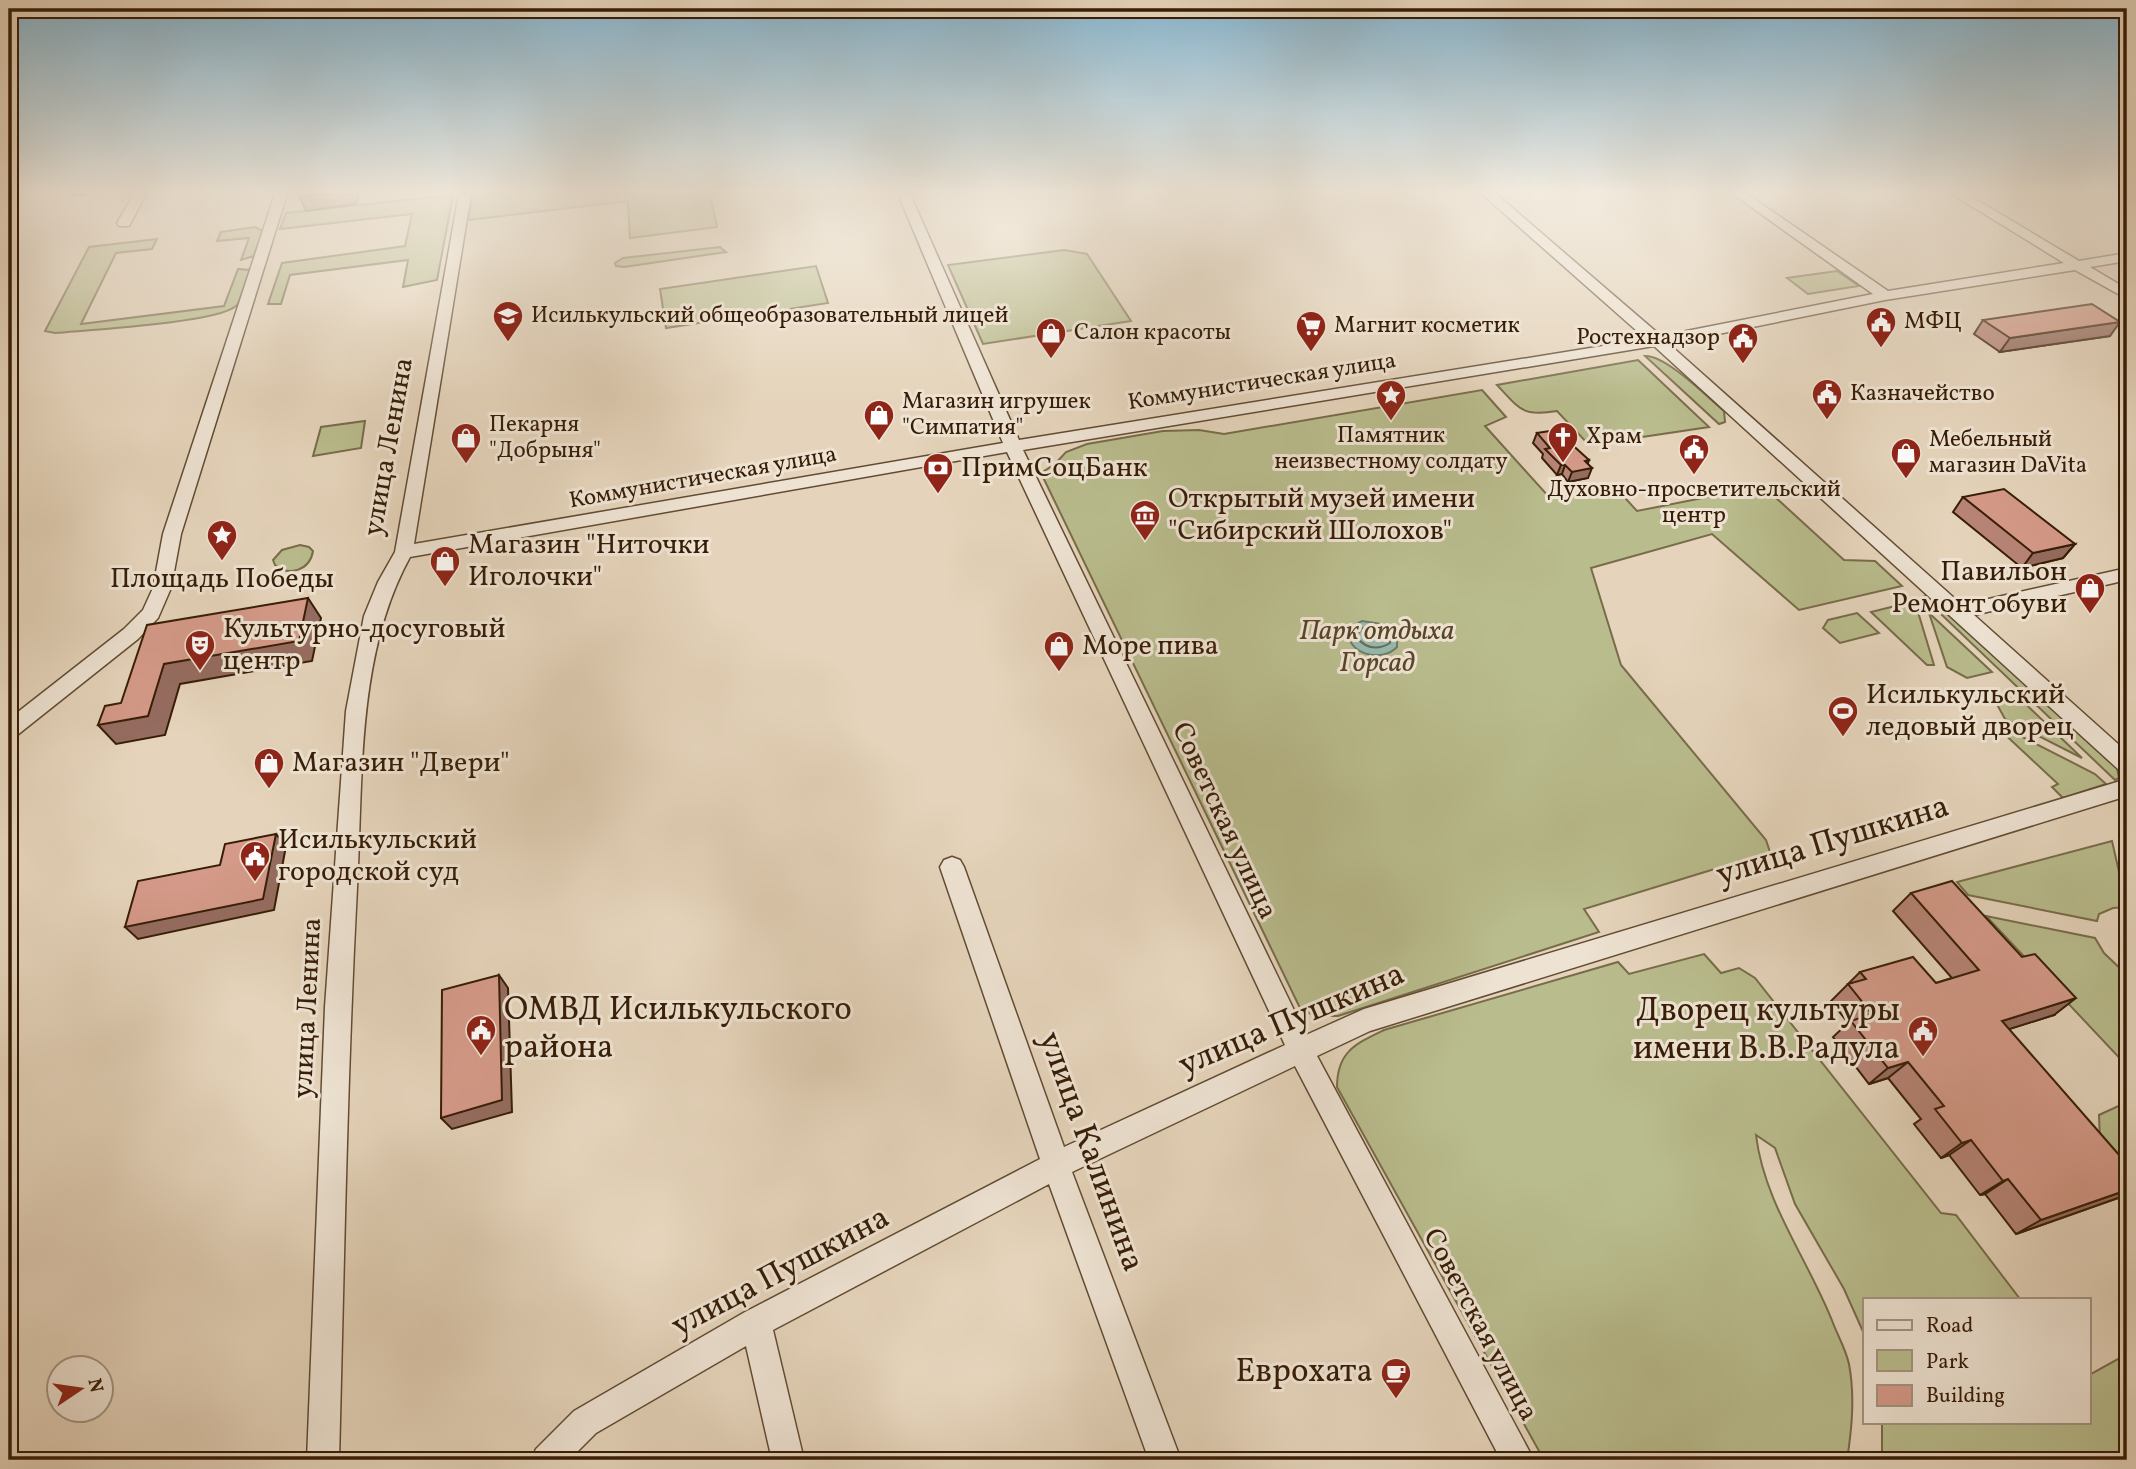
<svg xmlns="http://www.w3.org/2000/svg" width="2136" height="1469" viewBox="0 0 2136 1469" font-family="Vollkorn,serif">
	<rect width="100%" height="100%" fill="#e5d4bb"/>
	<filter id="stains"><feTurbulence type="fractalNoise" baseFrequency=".00286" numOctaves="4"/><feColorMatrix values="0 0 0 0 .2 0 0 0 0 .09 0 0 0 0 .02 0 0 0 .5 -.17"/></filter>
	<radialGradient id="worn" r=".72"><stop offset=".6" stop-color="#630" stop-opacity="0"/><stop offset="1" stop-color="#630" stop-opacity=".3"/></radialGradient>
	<!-- green -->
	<g fill="#b9bc8d" stroke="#786c4a" stroke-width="2">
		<path d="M473 194H710L717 227 630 238 628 201 468 220Z"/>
		<path d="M453 195 437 280 403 287 408 260 290 275 281 304H268L282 263 405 246 412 214 280 229 286 213Z"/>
		<path d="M255 227 263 231 254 256 241 260 249 238 217 241 221 232Z"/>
		<path d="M157 239 152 249 116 253 81 324 224 306 238 269 250 270C247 280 244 299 236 306 217 323 86 330 55 333L45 331 89 247Z"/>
		<path d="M720 247 726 252 624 267 616 266 615 263 623 258Z"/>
		<path d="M1064 250 1087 254 1131 321 983 344 948 265Z"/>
		<path d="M816 266 828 303 666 328 660 289Z"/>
		<path d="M1837 271 1859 286 1808 294 1787 278Z"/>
		<path d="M1645 356C1666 355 1707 397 1724 411L1725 422 1719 424Z"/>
		<path d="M1638 360 1709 427 1589 445 1557 411C1522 417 1520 409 1497 385Z"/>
		<path d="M1482 390 1506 417 1485 426 1549 497 1616 488 1637 511 1763 486 1844 560 1875 561 1902 586 1799 610 1712 534 1591 568 1621 665 1766 840 1770 852 1584 909 1599 932 1338 1016H1315L1300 1008 1041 473 1055 464 1066 452 1087 444 1163 431 1199 430 1224 434Z"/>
		<path d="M365 421 361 448 313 456 321 427Z"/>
		<path d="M300 545 309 547 313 551C310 570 289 577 275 565L273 560 282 550Z"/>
		<path d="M1929 595 2116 763 2119 778 2115 780 1923 597Z"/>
		<path d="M1915 601V602L1934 665H1927L1871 612Z"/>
		<path d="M1857 613 1879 633 1840 643 1823 628 1828 620Z"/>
		<path d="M1929 613 1992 672 1967 678 1947 667Z"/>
		<path d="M2015 694 2082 758 2005 719 1994 699Z"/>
		<path d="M2003 727 2095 774 2106 784 2063 798 2052 787 2058 784 1999 729Z"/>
		<path d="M2112 841 2127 907 2113 908 2099 914 2097 921 1968 895 1957 882Z"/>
		<path d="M1986 916 2095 938 2104 953 2127 975V1066Z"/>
		<path d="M1704 954 1721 973 1739 968 1755 978 1941 1213 1956 1215 2020 1299H1865V1336L1844 1289 1795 1204 1775 1148 1756 1135C1764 1203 1809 1261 1833 1323 1838 1336 1846 1350 1849 1364 1855 1396 1852 1428 1847 1460H1544L1337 1087C1337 1052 1355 1044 1384 1030L1618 962 1629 974Z"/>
		<path d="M2127 1102V1174L2100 1141 2099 1115Z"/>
		<path d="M2127 1354V1460H1882V1422H2089V1375Z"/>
	</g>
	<!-- water -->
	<path fill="#96b8ad" stroke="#707a6a" stroke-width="2" d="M1362 621 1387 625 1397 635V647C1383 662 1349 656 1348 632L1351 627Z"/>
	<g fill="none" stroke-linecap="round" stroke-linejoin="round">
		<!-- shore -->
		<path stroke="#666a5a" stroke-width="2" d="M1363 628 1377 629 1390 638V643C1377 651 1365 648 1355 636Z"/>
		<!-- minor casing -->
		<g stroke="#624b33" stroke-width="3">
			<g id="minor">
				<path d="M134 194H146L129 226H119L117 223Z"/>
				<path d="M275 194H287L181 534 171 588 158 618 138 639 16 736 9 738V719L124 629 143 610 153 588 163 534Z"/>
				<path d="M459 194H471L414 544 1003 443 898 194H910L1019 440 1646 339 1482 194H1496L1661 336 1873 294 1733 194H1747L1888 291 2064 263 1952 194H1967L2079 261 2127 253V261L2090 267 2127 289V299L2075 270 1885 300 1669 344 1962 605 2127 568V580L1974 615 2127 752V772L2119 770 1654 346 1023 450 1306 1035 1364 1009 2127 779V796L1370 1031 1317 1056 1534 1460H1501L1295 1066 1072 1172 1181 1460H1149L1049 1184 773 1330 804 1460H772L746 1346 596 1433 569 1460H531L536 1449 574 1411 745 1312 1040 1159 940 867 944 860 952 857 960 860 964 867 1064 1147 1285 1045 1007 452 410 557C356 655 363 779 357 888 347 1079 344 1269 339 1460H307L325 1007 346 711 364 616 378 582 395 552Z"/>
			</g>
		</g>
		<!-- minor -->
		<use href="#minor" fill="#eee3d3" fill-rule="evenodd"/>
	</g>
	<!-- wall -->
	<g fill="#b78476" stroke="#371d06" stroke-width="2">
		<path d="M1983 320 2110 336 2000 352 1974 334Z"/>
		<path d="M1537 433 1588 464V478L1568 482 1562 474 1557 475 1542 458 1543 454 1533 443Z"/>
		<path d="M1963 497 2075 544 2063 558 2022 568 1953 512Z"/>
		<path d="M1911 893 2054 1015 2009 1029 2118 1198 2016 1234 1985 1194 1980 1195 1949 1155 1941 1158 1914 1124 1921 1119 1888 1078 1869 1084 1833 1037 1848 1023 1831 1001 1860 972 1936 983 1952 978 1893 911Z"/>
	</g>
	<!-- shaded-wall -->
	<g fill="#956c60" stroke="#371d06" stroke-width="2">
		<path d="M71 194H88L72 196Z"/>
		<path d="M326 194H359L356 204 306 211 300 197Z"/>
		<path d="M2120 322 2110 336 2000 352 2010 338Z"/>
		<path d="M1589 460 1586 469 1592 468 1588 478 1568 482 1572 472 1585 461Z"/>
		<path d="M1561 465H1565L1562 474 1557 475Z"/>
		<path d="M2075 544 2063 558 2022 568 2033 553Z"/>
		<path d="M308 598 321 618 312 661 180 684 165 735 116 744 98 725 164 664Z"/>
		<path d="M276 834 286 846 274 910 138 939 125 927Z"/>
		<path d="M499 975 508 988 512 1112 452 1129 441 1118Z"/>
		<path d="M2076 998 2054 1015 1981 1038 2002 1021Z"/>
		<path d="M1908 1062 1888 1078 1869 1084 1888 1068Z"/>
		<path d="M1971 1140 1949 1155 1941 1158 1962 1143Z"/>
		<path d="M2008 1179 1985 1194 1980 1195 2003 1181Z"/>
		<path d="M2127 1190V1193L2118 1198 2016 1234 2041 1220Z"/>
	</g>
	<!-- building -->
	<g fill="#d59a89" stroke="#371d06" stroke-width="2">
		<path d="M301 194H326L300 197Z"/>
		<path d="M2092 304 2120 322 2010 338 1983 320Z"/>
		<path d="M1556 430 1589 460 1585 461 1592 468 1572 472 1565 465H1561L1545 449 1550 448 1537 433Z"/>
		<path d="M2004 489 2075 544 2033 553 1963 497Z"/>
		<path d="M308 598 299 641 164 664 148 716 98 725 105 706 121 703 147 625Z"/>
		<path d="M276 834 263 899 125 927 138 881 220 865 225 844Z"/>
		<path d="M1952 881 2022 957 2035 954 2076 998 2002 1021 2127 1164V1190L2041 1220 2008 1179 2003 1181 1971 1140 1962 1143 1935 1109 1944 1106 1908 1062 1888 1068 1851 1021 1872 1014 1848 984 1866 979 1860 972 1913 957 1936 983 1979 970 1911 893Z"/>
		<path d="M499 975 502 1100 441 1118 442 990Z"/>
	</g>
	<!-- sky -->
	<linearGradient id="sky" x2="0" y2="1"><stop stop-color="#87b6d0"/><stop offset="0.48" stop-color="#f3ece0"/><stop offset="1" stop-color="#f3ece0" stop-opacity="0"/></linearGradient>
	<rect width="2136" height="400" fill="url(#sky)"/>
	<!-- icons -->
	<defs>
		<g id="school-pin" transform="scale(1.575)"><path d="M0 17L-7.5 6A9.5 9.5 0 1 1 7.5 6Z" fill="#8f2418" stroke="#eee3d3"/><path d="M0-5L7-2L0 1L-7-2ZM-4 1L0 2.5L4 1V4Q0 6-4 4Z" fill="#fff"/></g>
		<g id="civic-pin" transform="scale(1.575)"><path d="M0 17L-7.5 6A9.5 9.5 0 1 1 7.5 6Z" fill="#8f2418" stroke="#eee3d3"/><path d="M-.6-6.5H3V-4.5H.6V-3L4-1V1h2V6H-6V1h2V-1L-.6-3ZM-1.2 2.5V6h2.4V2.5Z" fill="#fff"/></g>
		<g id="supermarket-pin" transform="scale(1.575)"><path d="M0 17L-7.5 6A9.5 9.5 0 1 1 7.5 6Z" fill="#8f2418" stroke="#eee3d3"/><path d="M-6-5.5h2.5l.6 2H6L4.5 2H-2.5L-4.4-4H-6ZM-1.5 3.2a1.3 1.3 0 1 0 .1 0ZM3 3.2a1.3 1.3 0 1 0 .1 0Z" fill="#fff"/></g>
		<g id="shop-pin" transform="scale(1.575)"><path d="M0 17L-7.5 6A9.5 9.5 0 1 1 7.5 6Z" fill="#8f2418" stroke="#eee3d3"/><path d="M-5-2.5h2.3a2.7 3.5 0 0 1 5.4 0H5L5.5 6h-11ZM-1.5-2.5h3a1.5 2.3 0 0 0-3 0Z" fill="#fff"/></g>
		<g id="sight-pin" transform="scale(1.575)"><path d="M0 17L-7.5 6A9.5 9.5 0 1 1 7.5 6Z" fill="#8f2418" stroke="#eee3d3"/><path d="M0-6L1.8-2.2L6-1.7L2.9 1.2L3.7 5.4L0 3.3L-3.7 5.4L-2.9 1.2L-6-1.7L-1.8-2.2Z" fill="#fff"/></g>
		<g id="church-pin" transform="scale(1.575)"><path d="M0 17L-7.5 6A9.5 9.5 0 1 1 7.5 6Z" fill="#8f2418" stroke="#eee3d3"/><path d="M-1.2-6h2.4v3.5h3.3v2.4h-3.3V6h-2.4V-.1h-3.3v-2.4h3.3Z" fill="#fff"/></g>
		<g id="bank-pin" transform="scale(1.575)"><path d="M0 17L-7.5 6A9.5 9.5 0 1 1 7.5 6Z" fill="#8f2418" stroke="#eee3d3"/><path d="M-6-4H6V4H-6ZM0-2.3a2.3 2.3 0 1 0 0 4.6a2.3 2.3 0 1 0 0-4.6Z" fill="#fff"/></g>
		<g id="museum-pin" transform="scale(1.575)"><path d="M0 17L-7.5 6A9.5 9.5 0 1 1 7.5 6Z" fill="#8f2418" stroke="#eee3d3"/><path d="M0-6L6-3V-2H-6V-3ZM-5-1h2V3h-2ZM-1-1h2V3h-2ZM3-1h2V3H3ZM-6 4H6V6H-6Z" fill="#fff"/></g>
		<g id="theatre-pin" transform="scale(1.575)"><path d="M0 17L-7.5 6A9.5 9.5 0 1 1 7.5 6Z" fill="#8f2418" stroke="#eee3d3"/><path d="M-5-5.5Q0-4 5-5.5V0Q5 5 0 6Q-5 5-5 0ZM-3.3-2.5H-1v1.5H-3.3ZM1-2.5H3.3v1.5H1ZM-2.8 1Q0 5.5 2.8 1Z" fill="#fff"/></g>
		<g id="stadium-pin" transform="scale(1.575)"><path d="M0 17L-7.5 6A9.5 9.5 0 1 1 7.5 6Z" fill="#8f2418" stroke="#eee3d3"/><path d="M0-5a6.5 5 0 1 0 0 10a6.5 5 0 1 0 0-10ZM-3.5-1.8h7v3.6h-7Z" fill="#fff"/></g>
		<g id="cafe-pin" transform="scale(1.575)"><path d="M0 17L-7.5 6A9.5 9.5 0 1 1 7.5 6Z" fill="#8f2418" stroke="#eee3d3"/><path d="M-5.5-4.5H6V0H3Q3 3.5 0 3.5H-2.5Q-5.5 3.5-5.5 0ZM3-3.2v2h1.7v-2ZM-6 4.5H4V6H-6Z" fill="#fff"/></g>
	</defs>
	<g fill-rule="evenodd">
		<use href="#school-pin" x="508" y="316"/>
		<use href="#civic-pin" x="1881" y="322"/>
		<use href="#supermarket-pin" x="1311" y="326"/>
		<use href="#shop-pin" x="1051" y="333"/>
		<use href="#civic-pin" x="1743" y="338"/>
		<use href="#civic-pin" x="1827" y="394"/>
		<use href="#sight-pin" x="1391" y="395"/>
		<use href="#shop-pin" x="879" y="415"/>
		<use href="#church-pin" x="1563" y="437"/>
		<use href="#shop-pin" x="466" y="438"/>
		<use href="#civic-pin" x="1694" y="449"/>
		<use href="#shop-pin" x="1906" y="453"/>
		<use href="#bank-pin" x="938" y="468"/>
		<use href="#museum-pin" x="1145" y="515"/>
		<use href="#sight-pin" x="222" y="535"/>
		<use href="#shop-pin" x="445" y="561"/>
		<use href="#shop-pin" x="2090" y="588"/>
		<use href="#theatre-pin" x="200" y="645"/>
		<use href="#shop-pin" x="1059" y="646"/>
		<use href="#stadium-pin" x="1843" y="711"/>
		<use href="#shop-pin" x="269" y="763"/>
		<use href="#civic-pin" x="255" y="856"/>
		<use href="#civic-pin" x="481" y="1030"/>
		<use href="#civic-pin" x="1923" y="1031"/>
		<use href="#cafe-pin" x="1396" y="1373"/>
	</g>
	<g text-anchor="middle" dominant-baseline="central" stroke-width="6" stroke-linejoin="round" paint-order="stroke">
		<!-- far-poi labels -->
		<g font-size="23" fill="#371d06" stroke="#eee3d3" text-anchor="start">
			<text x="531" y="316">Исилькульский общеобразовательный лицей</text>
			<text x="1904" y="322">МФЦ</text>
			<text x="1334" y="326">Магнит косметик</text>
			<text x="1074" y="333">Салон красоты</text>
			<text x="1720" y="338" text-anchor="end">Ростехнадзор</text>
			<text x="1850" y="394">Казначейство</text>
			<text x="902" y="402">Магазин игрушек<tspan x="902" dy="26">"Симпатия"</tspan></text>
			<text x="489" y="425">Пекарня<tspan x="489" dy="26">"Добрыня"</tspan></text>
			<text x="1391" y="436" text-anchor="middle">Памятник<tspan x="1391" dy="26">неизвестному солдату</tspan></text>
			<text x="1586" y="437">Храм</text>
			<text x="1929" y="440">Мебельный<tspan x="1929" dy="26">магазин DaVita</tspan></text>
			<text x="1694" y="490" text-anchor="middle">Духовно-просветительский<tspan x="1694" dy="26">центр</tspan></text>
		</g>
		<!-- far-street labels -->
		<g font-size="23" fill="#371d06" stroke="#eee3d3">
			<text transform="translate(1262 382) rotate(-9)">Коммунистическая улица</text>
			<text transform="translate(703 478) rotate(-10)">Коммунистическая улица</text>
		</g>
		<!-- street labels -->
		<g font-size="28" fill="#371d06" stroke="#eee3d3">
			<text transform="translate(389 447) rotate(-80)">улица Ленина</text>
			<text transform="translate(1224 821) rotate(65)">Советская улица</text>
			<text transform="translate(308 1008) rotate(-87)">улица Ленина</text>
			<text transform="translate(1480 1325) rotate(62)">Советская улица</text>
		</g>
		<!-- poi labels -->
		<g font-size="28" fill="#371d06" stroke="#eee3d3" text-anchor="start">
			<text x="961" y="468">ПримСоцБанк</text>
			<text x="1168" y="499">Открытый музей имени<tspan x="1168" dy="32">"Сибирский Шолохов"</tspan></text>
			<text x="468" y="545">Магазин "Ниточки<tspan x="468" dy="32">Иголочки"</tspan></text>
			<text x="2067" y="572" text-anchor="end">Павильон<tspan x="2067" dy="32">Ремонт обуви</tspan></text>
			<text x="222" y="579" text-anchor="middle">Площадь Победы</text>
			<text x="223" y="629">Культурно-досуговый<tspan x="223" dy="32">центр</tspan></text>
			<text x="1082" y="646">Море пива</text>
			<text x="1866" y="695">Исилькульский<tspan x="1866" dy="32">ледовый дворец</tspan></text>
			<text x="292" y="763">Магазин "Двери"</text>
			<text x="278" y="840">Исилькульский<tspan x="278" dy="32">городской суд</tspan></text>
		</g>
		<!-- park labels -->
		<g font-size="28" font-style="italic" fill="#584528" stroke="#eee3d3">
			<text x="1377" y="631">Парк отдыха<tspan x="1377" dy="32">Горсад</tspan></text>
		</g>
		<!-- near-street labels -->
		<g font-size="33" fill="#371d06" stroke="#eee3d3">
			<text transform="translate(1833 842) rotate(-17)">улица Пушкина</text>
			<text transform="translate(1292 1021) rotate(-23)">улица Пушкина</text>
			<text transform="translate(1090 1152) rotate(70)">улица Калинина</text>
			<text transform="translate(781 1273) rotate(-28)">улица Пушкина</text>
		</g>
		<!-- near-poi labels -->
		<g font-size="33" fill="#371d06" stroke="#eee3d3" text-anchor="end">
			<text x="504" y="1011" text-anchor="start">ОМВД Исилькульского<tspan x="504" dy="38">района</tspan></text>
			<text x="1900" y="1012">Дворец культуры<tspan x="1900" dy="38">имени В.В.Радула</tspan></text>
			<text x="1373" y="1373">Еврохата</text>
		</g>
	</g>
	<!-- margin -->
	<rect width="2136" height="1469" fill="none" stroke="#e5d4bb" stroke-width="35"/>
	<rect x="10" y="10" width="2115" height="1448" fill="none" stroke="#371d06" stroke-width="3.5"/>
	<rect x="18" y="18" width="2101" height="1434" fill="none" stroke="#371d06" stroke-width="2"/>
	<!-- legend -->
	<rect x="1863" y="1298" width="228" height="126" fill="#eee3d3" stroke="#a59481" stroke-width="2"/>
	<rect x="1877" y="1320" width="35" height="10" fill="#eee3d3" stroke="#a59481" stroke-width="2"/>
	<text x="1926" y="1332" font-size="21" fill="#371d06">Road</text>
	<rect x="1877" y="1350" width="35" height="21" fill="#b9bc8d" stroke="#a59481" stroke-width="2"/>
	<text x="1926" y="1368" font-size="21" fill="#371d06">Park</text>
	<rect x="1877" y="1385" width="35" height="21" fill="#d59a89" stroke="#a59481" stroke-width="2"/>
	<text x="1926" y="1402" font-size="21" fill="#371d06">Building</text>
	<!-- north arrow -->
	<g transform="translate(80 1389) rotate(77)"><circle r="33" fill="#eee3d3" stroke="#a59481" stroke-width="2"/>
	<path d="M0-5L12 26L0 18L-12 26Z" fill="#8f2418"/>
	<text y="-10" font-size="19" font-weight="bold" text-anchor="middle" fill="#371d06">N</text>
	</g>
	<rect width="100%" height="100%" filter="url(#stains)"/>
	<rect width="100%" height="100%" fill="url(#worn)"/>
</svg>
